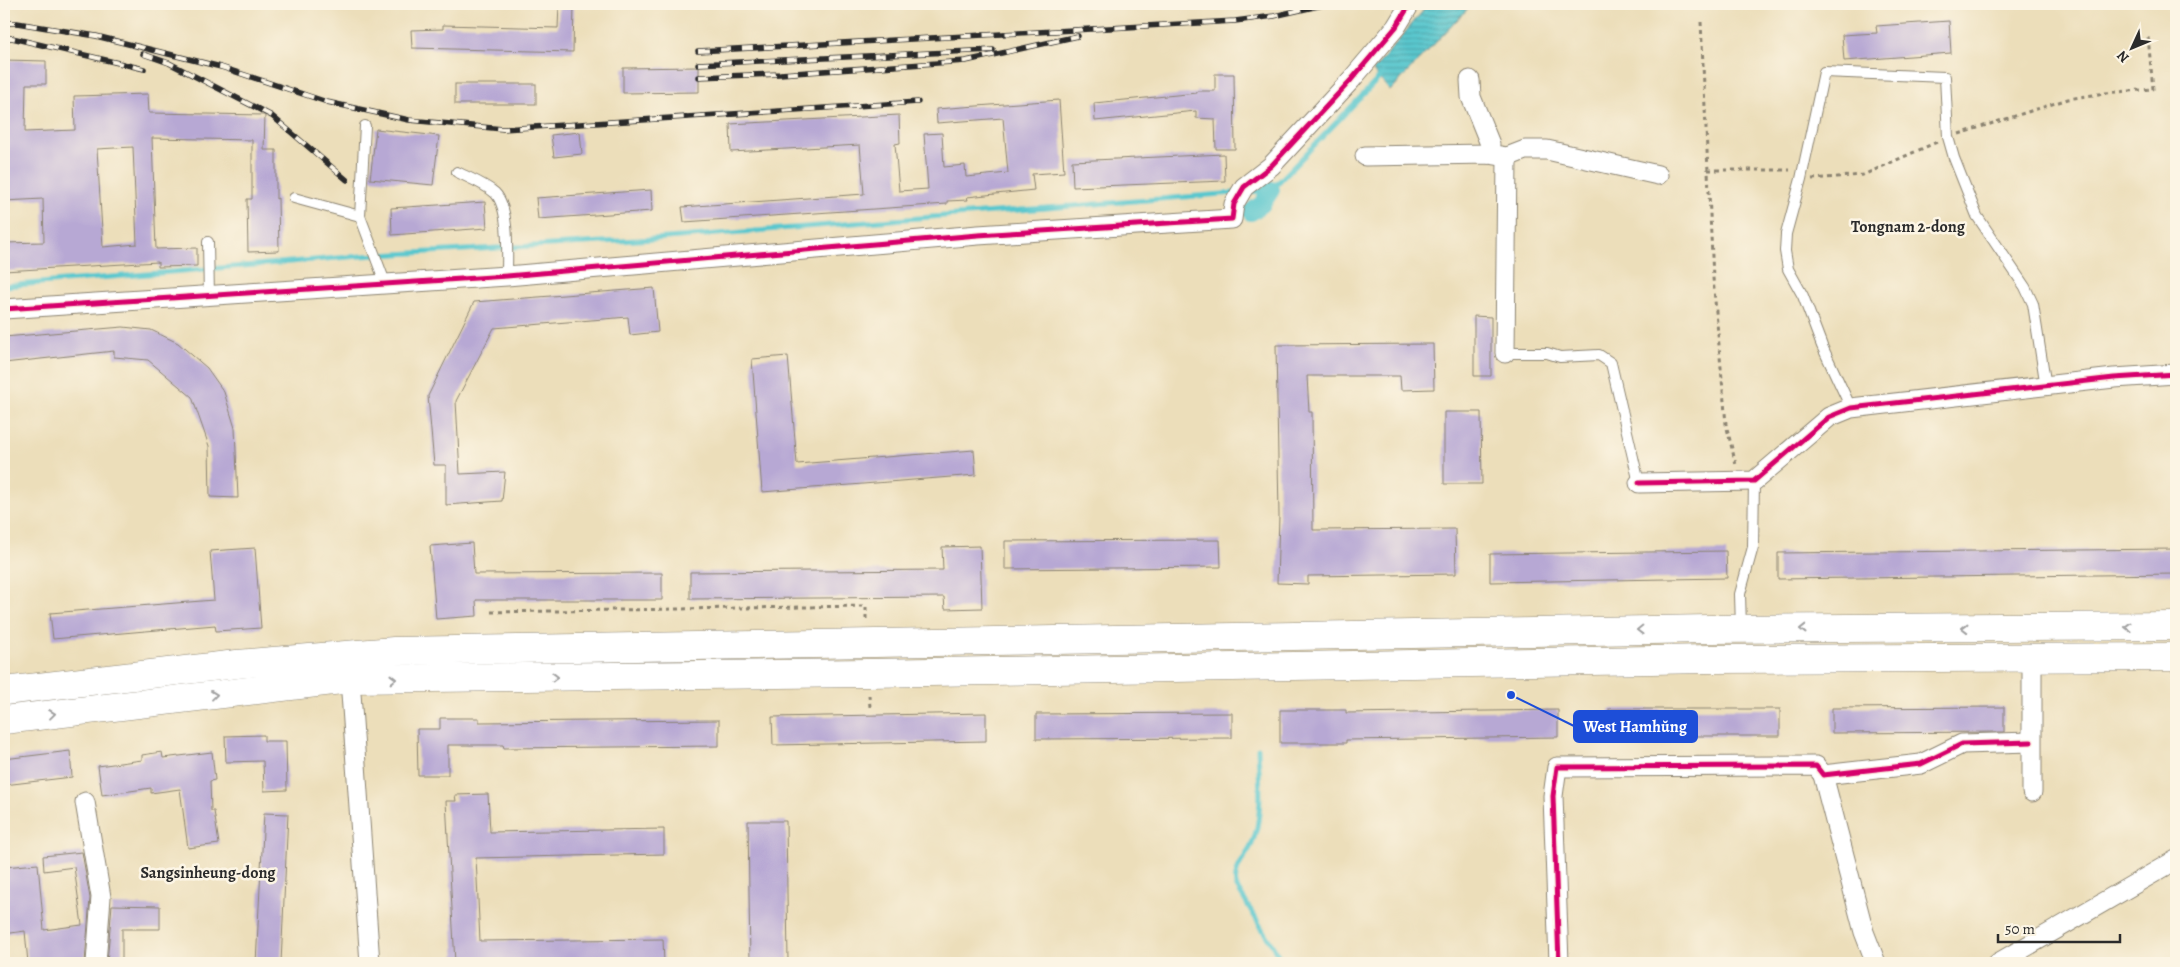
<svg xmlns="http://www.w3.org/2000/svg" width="2180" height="967" viewBox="0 0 2180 967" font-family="Alegreya,serif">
	<defs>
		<pattern id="water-rules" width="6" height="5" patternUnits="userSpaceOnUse" patternTransform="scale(1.25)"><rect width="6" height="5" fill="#5ac7ce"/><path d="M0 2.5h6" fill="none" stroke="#4ba2a7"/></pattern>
	</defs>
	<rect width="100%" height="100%" fill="#fcf5e5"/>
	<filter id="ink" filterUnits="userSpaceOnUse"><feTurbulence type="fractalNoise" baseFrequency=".02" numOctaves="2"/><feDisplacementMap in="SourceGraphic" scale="10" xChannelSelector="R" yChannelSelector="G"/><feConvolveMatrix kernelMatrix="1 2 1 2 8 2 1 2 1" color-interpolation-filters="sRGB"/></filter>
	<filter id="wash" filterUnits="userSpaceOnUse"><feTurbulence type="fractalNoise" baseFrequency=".0096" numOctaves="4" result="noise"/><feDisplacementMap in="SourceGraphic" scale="20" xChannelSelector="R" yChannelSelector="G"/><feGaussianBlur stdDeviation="1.12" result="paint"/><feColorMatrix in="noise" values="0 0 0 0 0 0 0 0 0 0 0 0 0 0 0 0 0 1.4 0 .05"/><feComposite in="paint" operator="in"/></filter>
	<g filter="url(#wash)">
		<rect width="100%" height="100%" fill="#ecdeba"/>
		<!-- water -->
		<path fill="url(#water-rules)" stroke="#42797c" d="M1427 4H1472L1390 91 1373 71 1422 12Z"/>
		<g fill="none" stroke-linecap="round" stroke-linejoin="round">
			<!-- stream -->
			<g stroke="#5ac7ce" stroke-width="5">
				<path d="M1248 192 1271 190 1383 74"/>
				<path d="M4 286 361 256 654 239 1235 193"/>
				<path d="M1258 748C1259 780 1264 814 1252 844 1245 859 1233 868 1236 886L1283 963"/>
			</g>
			<!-- canal -->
			<path stroke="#5ac7ce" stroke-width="18" d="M1251 212 1262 204 1271 190"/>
		</g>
		<g id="blocks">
			<!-- building -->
			<g fill="#b7a8d4" fill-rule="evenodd">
				<path d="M559 4H574L573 52 412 48 411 30 443 29V25L558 28Z"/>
				<path d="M1949 21 1951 53 1844 61 1842 35 1877 33 1876 26Z"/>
				<path d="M4 60 46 61V84H26L25 132 75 130 74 96 148 94 149 113 265 115 264 150H276V199L278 198 279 251 248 252 247 199H252V140L152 138 156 249 197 248V266L158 267V262L4 271V243L44 242 43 199 4 201ZM133 147 137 244 103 247 97 149Z"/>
				<path d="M699 67V92L623 93V68Z"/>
				<path d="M1215 74H1234L1235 149H1216L1215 119 1196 118V111L1095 121 1094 103 1197 93V91H1215Z"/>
				<rect x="455" y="84" width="81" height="20"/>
				<path d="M1059 100 1064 172 1032 174 1034 190 967 197 968 200 947 201V204L684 222 682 207 864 194 860 145 731 152 730 124 899 115 900 143 895 144 899 191 928 189 924 134 942 133 944 167 965 165 966 177 1008 173 1003 118 937 123 936 109Z"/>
				<path d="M376 129 439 136 433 185 370 179Z"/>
				<path d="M580 132 582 154 554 157 551 135Z"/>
				<path d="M1224 154 1225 181 1073 187 1072 161Z"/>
				<path d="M651 190 652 211 538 219 536 198Z"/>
				<path d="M485 202 487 228 392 235 391 208Z"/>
				<path d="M654 288 658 332 630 335 628 317 494 328 456 401 460 474 505 472 502 501 446 505V465H434L428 396 474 302Z"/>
				<path d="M1474 316 1491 317V376H1474Z"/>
				<path d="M123 327 151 330 178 343 207 368 224 392 235 428 238 498 210 497 209 446 192 397 148 360 114 357V351L4 363V337Z"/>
				<path d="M1433 344 1434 389 1401 390 1400 376H1307L1309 412H1312L1313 530 1455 529 1456 574 1308 576V584L1277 583 1279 516 1276 345Z"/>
				<path d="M788 356 797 464 974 450 976 475 762 492 752 359Z"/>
				<path d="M1444 412H1481L1482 484H1444Z"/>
				<path d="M1220 540 1221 567 1005 569V541Z"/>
				<path d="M472 543 474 574 662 573V600H476L477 616 436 619 430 546Z"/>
				<path d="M980 546 982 608 945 609 944 597 690 599V572L943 570 942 547Z"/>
				<path d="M255 548 261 628 216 631 215 625 53 639 50 613 214 600 210 551Z"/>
				<path d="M2176 549V574L1778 579V553Z"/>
				<path d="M1726 551 1727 578 1490 582V554Z"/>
				<path d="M2004 707V732L1832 733V708Z"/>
				<rect x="1609" y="709" width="171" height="27"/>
				<path d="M1280 710H1346V713L1558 710V737L1346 740V743H1280Z"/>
				<path d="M986 713V741L773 745 772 717Z"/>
				<path d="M1232 713V738L1036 739V714Z"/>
				<path d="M440 718H479V722L719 720V746L504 748 503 745H448V775H418L417 729H440Z"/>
				<path d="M264 735V741H286L287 790 264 791 263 761 226 762 225 736Z"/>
				<path d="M70 751 72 777 4 785V759Z"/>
				<path d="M162 752 163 758 212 752 215 780 210 781 211 811H214L219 844 188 848 180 789 151 793V788L102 795 98 766 142 760V755Z"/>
				<path d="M488 794 490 832 664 829V854L476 858 480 941 663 939 664 963H455L446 801H456L455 795Z"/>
				<path d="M264 813 288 814 281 963H256Z"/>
				<path d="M748 821H786L788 963H750Z"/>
				<path d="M82 852 90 898 85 963H28L25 931 4 934V867L38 864 44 930 82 925 74 867 44 871 43 856Z"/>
				<path d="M112 905 160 906V929H122V963H107Z"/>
			</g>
		</g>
	</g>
	<g filter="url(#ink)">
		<use href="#blocks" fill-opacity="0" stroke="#8c8472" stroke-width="1"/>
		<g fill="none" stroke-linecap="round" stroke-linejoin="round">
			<!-- service casing -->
			<g stroke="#8c8472" stroke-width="12">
				<g id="service">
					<path d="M365 126 360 216 386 285"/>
					<path d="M457 172C469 178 485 184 495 193 510 208 507 256 507 276"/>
					<path d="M294 198 360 216"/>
					<path d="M208 242 209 297"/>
					<path d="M1505 353H1547L1560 357 1599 355 1611 363 1639 483"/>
					<path d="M1851 408 1822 346 1803 296 1788 269 1785 251 1786 234 1801 179 1824 72 1945 77 1948 137 1954 158 1977 216 2025 287 2033 304 2046 387"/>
					<path d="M1741 628 1740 594 1753 547 1754 481"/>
				</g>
			</g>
			<!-- minor casing -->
			<g stroke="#8c8472" stroke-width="21">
				<g id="minor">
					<path d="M1470 80 1471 97 1490 144 1489 154"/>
					<path d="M1365 156 1489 154 1507 157 1525 150H1547L1658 175"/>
					<path d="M4 309 507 276 978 235 1232 219 1234 204 1244 187 1271 166 1351 80 1396 27 1410 4"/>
					<path d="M1505 353 1507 157"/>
					<path d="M1639 483 1754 481 1829 417 1851 408 2114 378 2176 374"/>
					<path d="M348 668 350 679 370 963"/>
					<path d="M1823 775 1864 932 1876 963"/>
					<path d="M2032 792V658"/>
					<path d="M85 802 101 897 96 963"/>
					<path d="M1559 963 1553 796 1557 767 1816 766 1823 775 1921 764 1962 744 2031 742"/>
					<path d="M1998 963 2176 860"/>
				</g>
			</g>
			<!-- secondary casing -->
			<g stroke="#8c8472" stroke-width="29">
				<g id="secondary">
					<path d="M4 691 237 664 394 651 1709 629 2176 626"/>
					<path d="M4 720 350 679 868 673 1710 659 2176 657"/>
				</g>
			</g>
			<!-- path -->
			<g stroke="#8c8472" stroke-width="3" stroke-dasharray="4 4" stroke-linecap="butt">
				<path d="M1701 22 1713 278 1726 424 1736 465"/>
				<path d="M1959 134 2068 99 2105 93 2153 89 2148 37"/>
				<path d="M1708 170H1790"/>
				<path d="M1812 179 1863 175 1937 142"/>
				<path d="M491 612 866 606V623"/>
				<path d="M869 695 870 707"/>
			</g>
			<!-- service -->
			<use href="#service" stroke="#fff" stroke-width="10"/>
			<!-- minor -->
			<use href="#minor" stroke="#fff" stroke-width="19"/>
			<!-- secondary -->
			<use href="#secondary" stroke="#fff" stroke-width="28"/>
			<!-- rail casing -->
			<g stroke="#2b2b2b" stroke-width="5.5">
				<g id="rail">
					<path d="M4 23H17L96 36 221 67 327 102 409 120 503 129 918 102"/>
					<path d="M4 38H12L144 69"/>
					<path d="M698 51 1235 21 1274 16 1327 4"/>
					<path d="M143 54 169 63 272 116 347 180"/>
					<path d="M698 64 993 50"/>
					<path d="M699 77 780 74 966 61 1078 36"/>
				</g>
			</g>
			<!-- rail -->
			<use href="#rail" stroke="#fcf5e5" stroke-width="4" stroke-dasharray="11" stroke-linecap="butt"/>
			<!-- cycleway casing -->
			<g stroke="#fcf5e5" stroke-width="8">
				<g id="cycleway">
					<path d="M4 309 507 276 978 235 1232 219 1234 204 1244 187 1271 166 1351 80 1396 27 1410 4"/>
					<path d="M1639 483 1754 481 1829 417 1851 408 2114 378 2176 374"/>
					<path d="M1559 963 1553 796 1557 767 1816 766 1823 775 1921 764 1962 744 2031 742"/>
				</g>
			</g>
			<!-- cycleway -->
			<use href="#cycleway" stroke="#d6006c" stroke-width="5"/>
		</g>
		<!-- one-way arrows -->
		<defs><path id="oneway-chevron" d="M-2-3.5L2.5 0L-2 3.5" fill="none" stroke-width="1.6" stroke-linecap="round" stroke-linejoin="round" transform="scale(1.25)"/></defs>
		<g stroke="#a0a0a0">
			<use href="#oneway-chevron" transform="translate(2128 627) rotate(180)"/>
			<use href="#oneway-chevron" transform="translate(1965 628) rotate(180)"/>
			<use href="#oneway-chevron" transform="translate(1803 629) rotate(180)"/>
			<use href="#oneway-chevron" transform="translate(1640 630) rotate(179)"/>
			<use href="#oneway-chevron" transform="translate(555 677) rotate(-1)"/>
			<use href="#oneway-chevron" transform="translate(393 679) rotate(-1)"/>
			<use href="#oneway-chevron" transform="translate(214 695) rotate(-7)"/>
			<use href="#oneway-chevron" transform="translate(52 714) rotate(-7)"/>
		</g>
	</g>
	<g text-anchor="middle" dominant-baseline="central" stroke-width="5" stroke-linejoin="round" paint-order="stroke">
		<!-- neighbourhood labels -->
		<g font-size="16" font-weight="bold" fill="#2b2b2b" stroke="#fcf5e5">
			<text x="1908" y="227">Tongnam 2-dong</text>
			<text x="208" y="873">Sangsinheung-dong</text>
		</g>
	</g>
	<!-- callouts -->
	<path fill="none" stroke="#1d4ed8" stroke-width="2" d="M1511 695L1574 726"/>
	<circle fill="#1d4ed8" stroke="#fcf5e5" stroke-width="2" cx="1511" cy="695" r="5"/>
	<rect fill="#1d4ed8" stroke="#1d4ed8" stroke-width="2" x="1574" y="711" width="123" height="31" rx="5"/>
	<g font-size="16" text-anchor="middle" font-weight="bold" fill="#fff">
		<text x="1635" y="732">West Hamhŭng</text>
	</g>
	<!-- margin -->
	<rect width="2180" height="967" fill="none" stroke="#fcf5e5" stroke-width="20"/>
	<!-- north arrow -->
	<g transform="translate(2132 48) rotate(226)" stroke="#fcf5e5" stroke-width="4" paint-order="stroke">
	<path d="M0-4L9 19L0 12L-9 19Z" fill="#2b2b2b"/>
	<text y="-8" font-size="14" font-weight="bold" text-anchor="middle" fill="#2b2b2b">N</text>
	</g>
	<!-- scale -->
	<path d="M1998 934v8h122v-8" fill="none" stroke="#2b2b2b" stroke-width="2.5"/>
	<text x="2005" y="934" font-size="15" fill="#2b2b2b" stroke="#fcf5e5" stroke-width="4" paint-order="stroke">50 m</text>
</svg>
